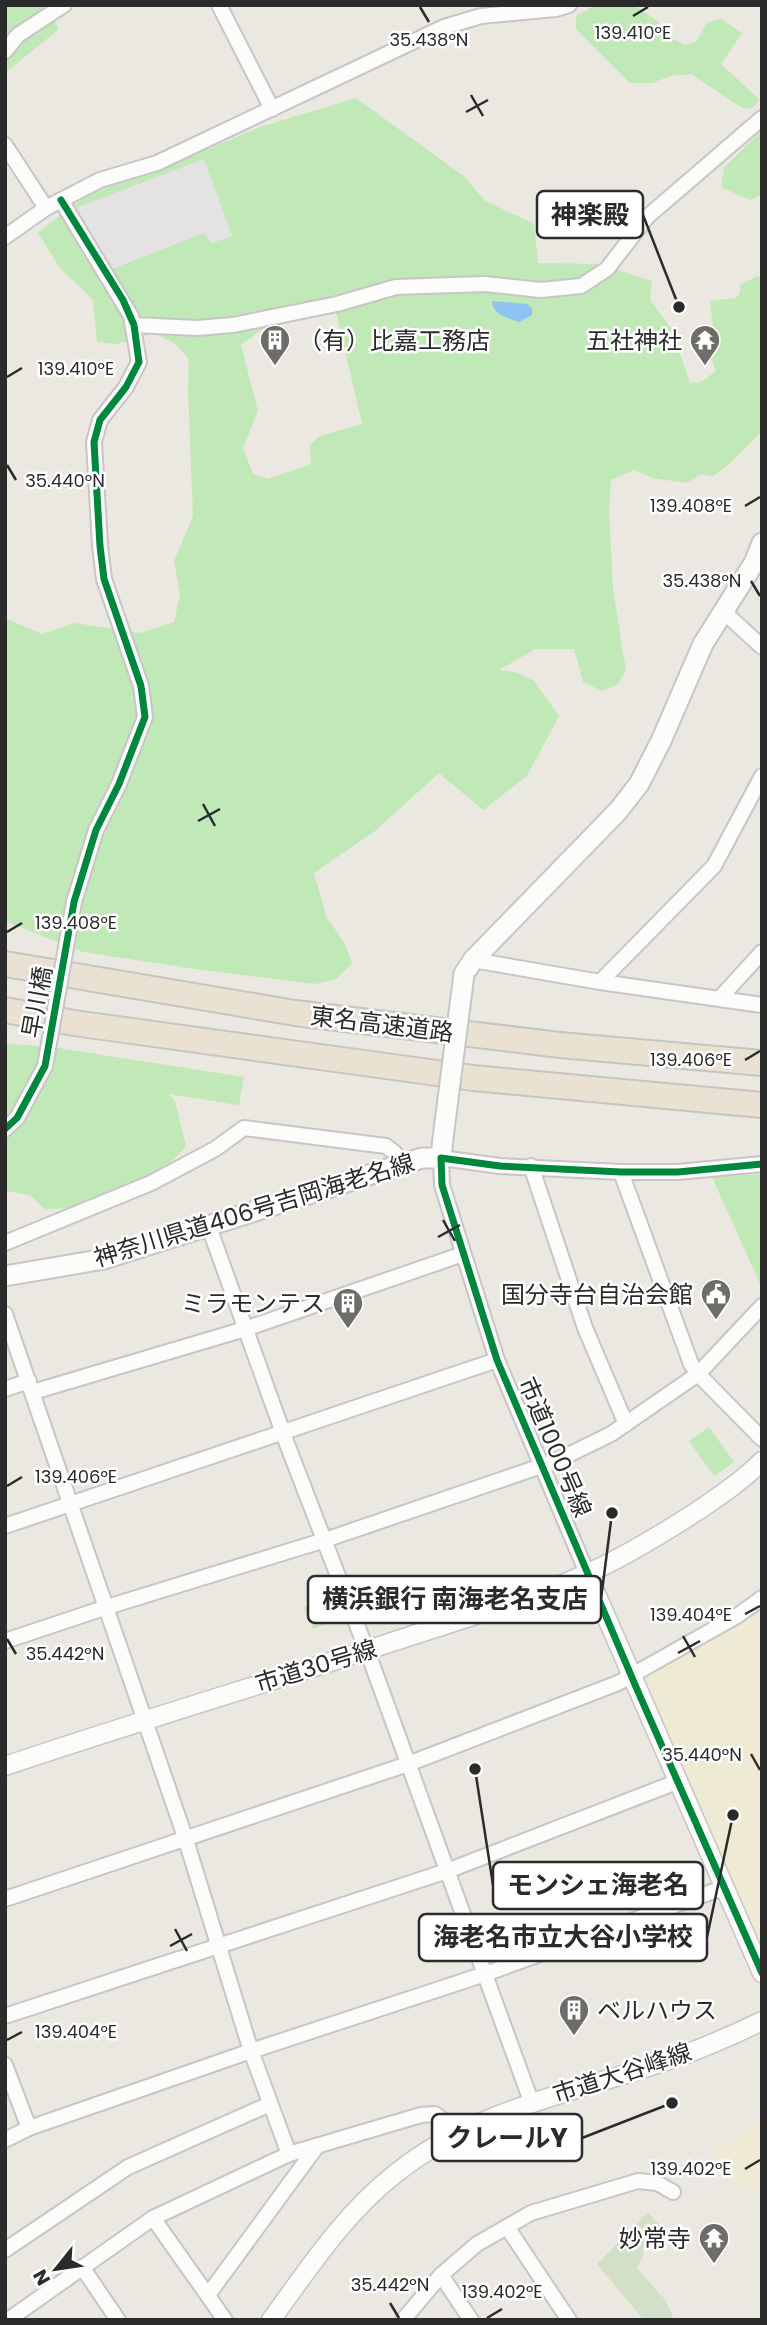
<svg xmlns="http://www.w3.org/2000/svg" width="767" height="2325" viewBox="0 0 767 2325" font-family="Poppins,'Noto Sans JP',sans-serif">
	<rect width="100%" height="100%" fill="#eae8e0"/>
	<!-- industrial -->
	<path fill="#e5e2e3" d="M204 159 232 237 211 243 204 233 112 269 71 210Z"/>
	<!-- education -->
	<g fill="#eeead4">
		<path d="M762 1608V1949L647 1682 648 1675Z"/>
		<path d="M762 2116V2199L712 2170 715 2154Z"/>
	</g>
	<!-- green -->
	<g fill="#c1e8b7" fill-rule="evenodd">
		<path d="M5 5H46L59 29 5 73Z"/>
		<path d="M596 5H634L657 21 669 37 685 45 696 42 707 23 720 18 742 33 721 64 760 100 752 108 744 109 691 74 671 76 652 83H630L576 29V16Z"/>
		<path d="M356 98 465 177 484 200 534 224 538 263 599 264 652 281 650 300 671 328 690 383 701 382 716 371 710 356 714 338 710 301 735 298 740 293V285L757 276 762 278V431L727 466 713 476 702 474 687 483 652 478 634 470 611 480 609 509 613 590 626 670 618 684 602 691 583 682 574 649H535L499 670 519 673 534 681 559 716 527 776 483 810 439 773 375 831 314 873 326 916 345 944 352 963 337 979 315 984 202 970 83 952 5 921V618L42 634 75 623 140 633 174 622 180 594 174 561 193 516 188 389 189 359 174 343 154 333 117 344 97 342 93 300 59 267 38 232 88 195 189 157 260 127ZM204 159 232 236 212 243 204 233 112 269 71 210ZM334 303 362 424 320 436 310 445 311 464 268 479 253 474 243 448 258 411 241 345 278 318Z"/>
		<path d="M762 130V194L750 200 721 187 724 168Z"/>
		<path d="M5 1043 58 1048 244 1077 239 1105 169 1094 175 1101 186 1146C154 1185 95 1210 45 1209L30 1195 5 1191Z"/>
		<path d="M762 1174V1288L712 1177Z"/>
		<path d="M709 1427 734 1462 714 1476 689 1441Z"/>
		<path d="M335 1594 338 1600 330 1604 333 1610 340 1608 344 1618 313 1629 304 1607Z"/>
	</g>
	<!-- cemetery -->
	<path fill="#d1e0c7" d="M648 2212 662 2228 642 2250 644 2254 637 2268 666 2301 674 2320H644L597 2264Z"/>
	<!-- water -->
	<path fill="#8ec3f1" d="M492 301 527 304 532 308V315L519 322C507 318 493 315 492 301Z"/>
	<g fill="none" stroke-linecap="round" stroke-linejoin="round">
		<!-- minor casing -->
		<g stroke="#c7c6c6" stroke-width="18">
			<g id="minor">
				<path d="M219 5 272 109"/>
				<path d="M5 51 18 35 64 5"/>
				<path d="M5 145 46 208"/>
				<path d="M61 200 131 316 139 362 126 387 100 420 94 442 100 546 104 579 141 686 145 717 119 784 96 830 74 902"/>
				<path d="M5 237 46 208 100 180 157 163 444 27 481 16 556 9 569 5"/>
				<path d="M134 325 197 328 233 325 337 304 396 287 485 284 541 290 581 286 607 269 647 217 762 118"/>
				<path d="M724 612 762 647"/>
				<path d="M473 960 600 982 762 1005"/>
				<path d="M600 982 714 866 762 776"/>
				<path d="M720 998 762 952"/>
				<path d="M5 1129 17 1118 45 1066"/>
				<path d="M531 1166 585 1328 626 1424"/>
				<path d="M621 1172 691 1364 698 1374 762 1439"/>
				<path d="M209 1227 287 1444 372 1664 531 2101"/>
				<path d="M5 1243 151 1183 215 1149 244 1128 386 1146 395 1153 399 1165"/>
				<path d="M5 1314 185 1837 251 2051 289 2154"/>
				<path d="M5 1389 29 1381"/>
				<path d="M33 1392 245 1329 463 1254"/>
				<path d="M5 1526 497 1360"/>
				<path d="M587 1573 497 1360 442 1185 441 1158 500 1166 621 1172H678L762 1164"/>
				<path d="M5 1641 107 1607 325 1540 556 1461 611 1434 698 1374 762 1306"/>
				<path d="M5 1899 408 1764 618 1683 737 1616 762 1598"/>
				<path d="M5 2016 447 1871 679 1781"/>
				<path d="M5 2065 29 2128"/>
				<path d="M5 2140 29 2128 251 2051 485 1974 725 1887"/>
				<path d="M153 2218 225 2320"/>
				<path d="M507 2227 569 2320"/>
				<path d="M5 2250 128 2167 270 2104"/>
				<path d="M82 2267 118 2320"/>
				<path d="M441 2275 471 2320"/>
				<path d="M208 2295 317 2146"/>
				<path d="M8 2320 153 2218 289 2154 421 2115 435 2114 444 2121 453 2135"/>
				<path d="M403 2320 441 2275 477 2244 531 2213 638 2181 657 2183 673 2192"/>
			</g>
		</g>
		<!-- tertiary casing -->
		<g stroke="#c7c6c6" stroke-width="21">
			<g id="tertiary">
				<path d="M587 1573 762 1973"/>
				<path d="M5 1766C132 1723 261 1685 389 1643 461 1619 535 1599 603 1566 636 1550 668 1530 699 1510 721 1495 743 1480 762 1461"/>
				<path d="M271 2320C309 2268 344 2214 395 2174 471 2113 558 2096 648 2067 687 2055 725 2039 762 2021"/>
			</g>
		</g>
		<!-- secondary casing -->
		<g stroke="#c7c6c6" stroke-width="23">
			<g id="secondary">
				<path d="M464 974 473 960 618 811 639 784 661 741 703 644 754 563 762 543"/>
				<path d="M5 1276 104 1259 422 1158H441L443 1138"/>
			</g>
		</g>
		<!-- motorway casing -->
		<g stroke="#c5c5c1" stroke-width="28">
			<g id="motorway">
				<path d="M5 964 295 1013 560 1045 762 1063"/>
				<path d="M5 1010 74 1023 473 1078 762 1105"/>
			</g>
		</g>
		<!-- minor -->
		<use href="#minor" stroke="#fcfcfa" stroke-width="14"/>
		<!-- tertiary -->
		<use href="#tertiary" stroke="#fcfcfa" stroke-width="18"/>
		<!-- secondary -->
		<use href="#secondary" stroke="#fcfcfa" stroke-width="19"/>
		<!-- motorway -->
		<use href="#motorway" stroke="#e9e2d3" stroke-width="24"/>
		<!-- minor-bridge casing -->
		<g stroke="#c7c6c6" stroke-width="18" stroke-linecap="butt">
			<path id="minor-bridge" d="M45 1066 74 902"/>
		</g>
		<!-- secondary-bridge casing -->
		<g stroke="#c7c6c6" stroke-width="23" stroke-linecap="butt">
			<path id="secondary-bridge" d="M443 1138 464 974"/>
		</g>
		<!-- minor-bridge -->
		<use href="#minor-bridge" stroke="#fcfcfa" stroke-width="14"/>
		<!-- secondary-bridge -->
		<use href="#secondary-bridge" stroke="#fcfcfa" stroke-width="19"/>
		<!-- cycleway casing -->
		<g stroke="#fff" stroke-width="11">
			<g id="cycleway">
				<path d="M5 1129 17 1118 45 1066 74 902 96 830 119 784 145 717 141 686 104 579 100 546 94 442 100 420 126 387 139 362 134 325 123 300 61 200"/>
				<path d="M762 1164 678 1172H621L500 1166 441 1158 442 1185 497 1360 636 1687 762 1973"/>
			</g>
		</g>
		<!-- cycleway -->
		<use href="#cycleway" stroke="#00873e" stroke-width="7"/>
	</g>
	<!-- ticks -->
	<path fill="none" stroke="#2b2b2b" stroke-width="2.5" d="M420 7 429 22M633 16 648 7M471 95 483 116M466 112 488 100M7 377 22 368M7 465 16 480M745 506 760 497M751 581 760 596M203 804 215 826M198 821 220 809M7 932 22 923M745 1060 760 1051M443 1220 455 1241M438 1237 460 1225M7 1486 22 1477M745 1614 760 1606M683 1636 695 1657M7 1639 16 1654M678 1653 700 1641M751 1754 760 1770M175 1929 187 1951M170 1946 192 1934M7 2040 22 2032M745 2169 760 2160M390 2303 399 2318M487 2318 502 2309"/>
	<!-- icons -->
	<defs>
		<g id="building-pin" transform="scale(1.575)"><path d="M0 17L-7.5 6A9.5 9.5 0 1 1 7.5 6Z" fill="#6e6d6a" stroke="#fff"/><path d="M-4-6H4V6H1V3H-1V6H-4ZM-2.5-4.3h1.7v1.8h-1.7ZM.8-4.3h1.7v1.8H.8ZM-2.5-1h1.7V.8h-1.7ZM.8-1h1.7V.8H.8Z" fill="#fff"/></g>
		<g id="temple-pin" transform="scale(1.575)"><path d="M0 17L-7.5 6A9.5 9.5 0 1 1 7.5 6Z" fill="#6e6d6a" stroke="#fff"/><path d="M0-6L5-2H3V0L6.5 2.5H4V6H1.5V3h-3V6H-4V2.5H-6.5L-3 0V-2H-5Z" fill="#fff"/></g>
		<g id="civic-pin" transform="scale(1.575)"><path d="M0 17L-7.5 6A9.5 9.5 0 1 1 7.5 6Z" fill="#6e6d6a" stroke="#fff"/><path d="M-.6-6.5H3V-4.5H.6V-3L4-1V1h2V6H-6V1h2V-1L-.6-3ZM-1.2 2.5V6h2.4V2.5Z" fill="#fff"/></g>
	</defs>
	<g fill-rule="evenodd">
		<use href="#building-pin" x="275" y="340"/>
		<use href="#temple-pin" x="705" y="340"/>
		<use href="#civic-pin" x="716" y="1294"/>
		<use href="#building-pin" x="348" y="1303"/>
		<use href="#building-pin" x="574" y="2010"/>
		<use href="#temple-pin" x="714" y="2238"/>
	</g>
	<g text-anchor="middle" dominant-baseline="central" stroke-width="5" stroke-linejoin="round" paint-order="stroke">
		<!-- poi labels -->
		<g font-size="24" fill="#2b2b2b" stroke="#fff" text-anchor="end">
			<text x="298" y="340" text-anchor="start">（有）比嘉工務店</text>
			<text x="682" y="340">五社神社</text>
			<text x="693" y="1294">国分寺台自治会館</text>
			<text x="325" y="1303">ミラモンテス</text>
			<text x="597" y="2010" text-anchor="start">ベルハウス</text>
			<text x="691" y="2238">妙常寺</text>
		</g>
		<!-- street labels -->
		<g font-size="24" fill="#2b2b2b" stroke="#fff">
			<text transform="translate(37 1002) rotate(-80)">早川橋</text>
			<text transform="translate(382 1024) rotate(7)">東名高速道路</text>
			<text transform="translate(254 1210) rotate(-17)">神奈川県道406号吉岡海老名線</text>
			<text transform="translate(555 1447) rotate(67)">市道1000号線</text>
			<text transform="translate(316 1666) rotate(-17)">市道30号線</text>
			<text transform="translate(622 2073) rotate(-18)">市道大谷峰線</text>
		</g>
	</g>
	<g font-size="18" text-anchor="middle" fill="#2b2b2b" stroke="#fff" stroke-width="5" stroke-linejoin="round" paint-order="stroke">
		<text x="633" y="39">139.410°E</text>
		<text x="429" y="46">35.438°N</text>
		<text x="76" y="375">139.410°E</text>
		<text x="65" y="487">35.440°N</text>
		<text x="691" y="512">139.408°E</text>
		<text x="702" y="587">35.438°N</text>
		<text x="76" y="929">139.408°E</text>
		<text x="691" y="1066">139.406°E</text>
		<text x="76" y="1483">139.406°E</text>
		<text x="691" y="1621">139.404°E</text>
		<text x="65" y="1660">35.442°N</text>
		<text x="702" y="1761">35.440°N</text>
		<text x="76" y="2038">139.404°E</text>
		<text x="691" y="2175">139.402°E</text>
		<text x="390" y="2291">35.442°N</text>
		<text x="502" y="2298">139.402°E</text>
	</g>
	<!-- callouts -->
	<path fill="none" stroke="#2b2b2b" stroke-width="2.5" d="M679 307L643 215M612 1513L601 1599M475 1769L493 1885M733 1815L707 1937M672 2103L582 2138"/>
	<g fill="#2b2b2b" stroke="#fff" stroke-width="2.5">
		<circle cx="679" cy="307" r="7"/>
		<circle cx="612" cy="1513" r="7"/>
		<circle cx="475" cy="1769" r="7"/>
		<circle cx="733" cy="1815" r="7"/>
		<circle cx="672" cy="2103" r="7"/>
	</g>
	<g fill="#fff" stroke="#2b2b2b" stroke-width="2.5">
		<rect x="537" y="191" width="106" height="47" rx="7"/>
		<rect x="308" y="1576" width="293" height="47" rx="7"/>
		<rect x="493" y="1862" width="210" height="47" rx="7"/>
		<rect x="419" y="1914" width="288" height="47" rx="7"/>
		<rect x="432" y="2114" width="150" height="47" rx="7"/>
	</g>
	<g font-size="26" text-anchor="middle" font-weight="bold" fill="#2b2b2b">
		<text x="590" y="224">神楽殿</text>
		<text x="455" y="1608">横浜銀行 南海老名支店</text>
		<text x="598" y="1894">モンシェ海老名</text>
		<text x="563" y="1946">海老名市立大谷小学校</text>
		<text x="507" y="2147">クレールY</text>
	</g>
	<!-- border -->
	<rect width="767" height="2325" fill="none" stroke="#2b2b2b" stroke-width="14"/>
	<!-- north arrow -->
	<g transform="translate(56 2269) rotate(240)" stroke="#ffffff" stroke-width="5" paint-order="stroke">
	<path d="M0-5L12 26L0 18L-12 26Z" fill="#2b2b2b"/>
	<text y="-10" font-size="19" font-weight="bold" text-anchor="middle" fill="#2b2b2b">N</text>
	</g>
</svg>
